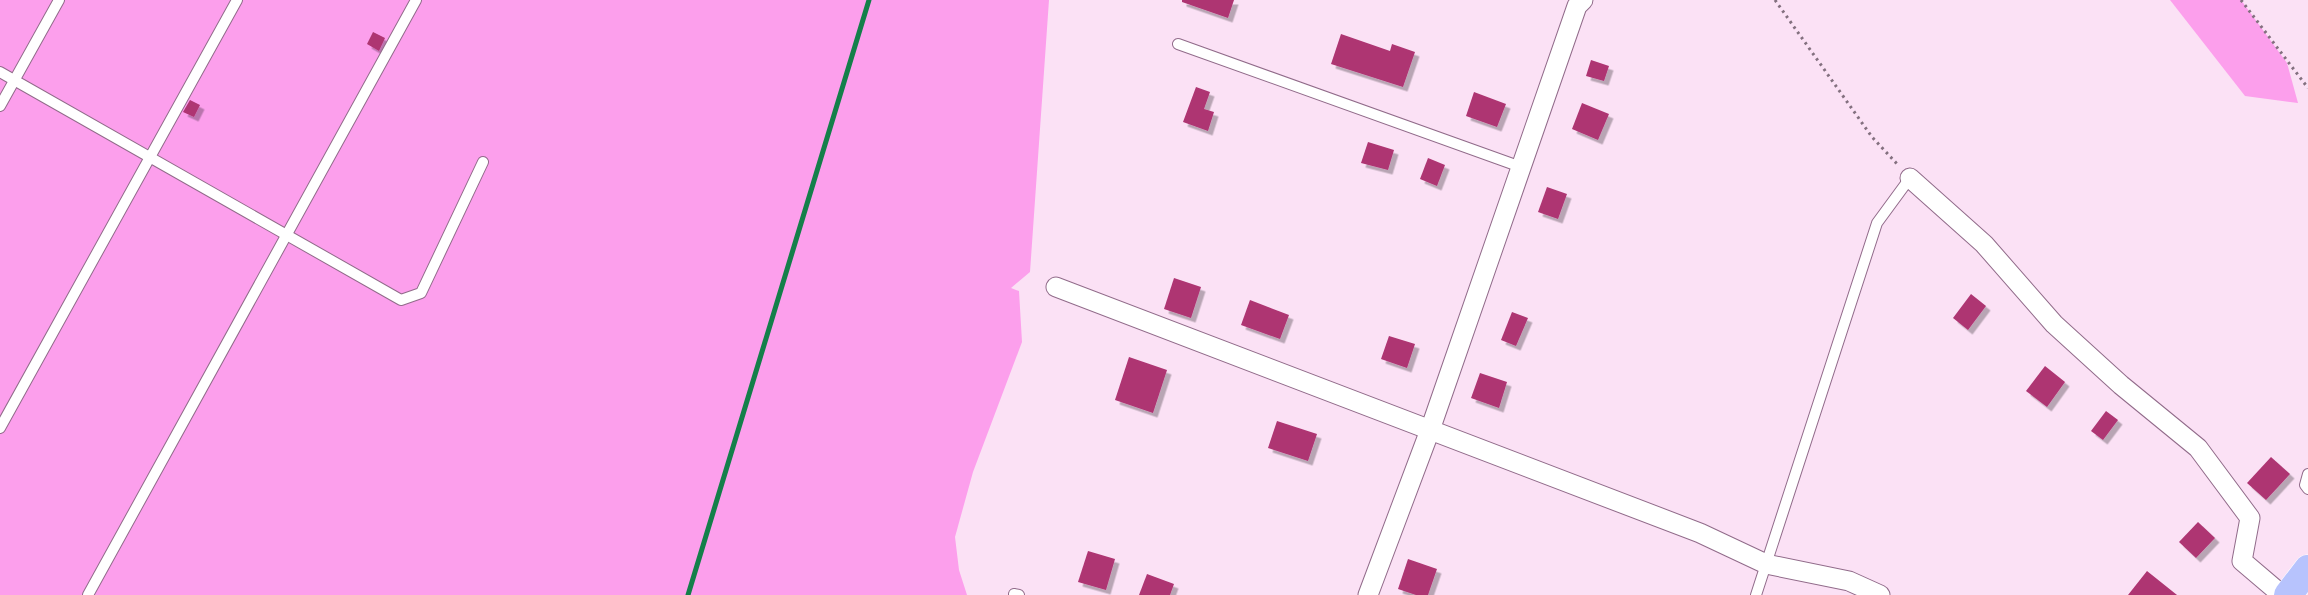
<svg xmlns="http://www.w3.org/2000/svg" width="2308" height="595" viewBox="0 0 2308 595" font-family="Lora,serif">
	<defs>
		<filter id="shadow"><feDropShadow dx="4.5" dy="4.5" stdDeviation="0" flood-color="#0004"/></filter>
	</defs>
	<rect width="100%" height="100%" fill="#fbe1f5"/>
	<!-- green -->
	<g fill="#fc9fec">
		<path d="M0 0H1049L1030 272 1011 288 1019 291 1022 342 973 472 955 537 959 570 967 595H0Z"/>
		<path d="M2170 0H2241L2287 63 2298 103 2245 96Z"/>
	</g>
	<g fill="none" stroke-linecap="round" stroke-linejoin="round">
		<!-- stream -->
		<path stroke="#147f4a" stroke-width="5" d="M688 595 869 0"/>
	</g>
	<!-- building -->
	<g fill="#ae3472" filter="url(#shadow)">
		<path d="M1182 0H1234L1228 18 1182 2Z"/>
		<path d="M373 32 385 38 379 51 367 44Z"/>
		<path d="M1341 34 1390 51 1392 44 1415 52 1403 87 1331 64Z"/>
		<path d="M1591 60 1609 66 1604 81 1586 76Z"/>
		<path d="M1196 87 1210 92 1204 109 1214 112 1208 131 1183 122Z"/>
		<path d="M1474 92 1506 104 1497 127 1466 116Z"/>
		<path d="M190 100 200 105 194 117 183 112Z"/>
		<path d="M1582 103 1609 114 1598 140 1572 129Z"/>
		<path d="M1368 142 1394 150 1388 170 1361 163Z"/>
		<path d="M1428 158 1445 165 1437 186 1420 179Z"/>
		<path d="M1547 187 1567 194 1558 219 1538 212Z"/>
		<path d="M1174 278 1201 287 1191 318 1164 309Z"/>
		<path d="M1971 294 1986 306 1968 330 1953 318Z"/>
		<path d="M1250 300 1289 315 1280 339 1241 325Z"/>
		<path d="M1512 312 1528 318 1516 346 1501 340Z"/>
		<path d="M1389 336 1415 344 1407 368 1381 359Z"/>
		<path d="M1129 357 1167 370 1153 413 1115 400Z"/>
		<path d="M2045 366 2065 382 2047 407 2026 391Z"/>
		<path d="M1480 373 1507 382 1499 408 1471 398Z"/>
		<path d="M2106 411 2118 420 2103 440 2091 431Z"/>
		<path d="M1277 421 1317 434 1308 461 1268 448Z"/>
		<path d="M2271 457 2290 474 2266 500 2247 483Z"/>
		<path d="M2198 522 2215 538 2196 558 2179 542Z"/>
		<path d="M1088 551 1115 559 1106 590 1078 582Z"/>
		<path d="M1408 559 1437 569 1428 595H1416L1398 589Z"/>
		<path d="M2147 571 2177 595H2128Z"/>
		<path d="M1147 574 1174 584 1170 595H1139Z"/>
	</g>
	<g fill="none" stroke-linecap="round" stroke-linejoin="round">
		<!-- lane casing -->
		<g stroke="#916b8a" stroke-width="12">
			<g id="lane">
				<path d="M1178 44 1521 167"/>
				<path d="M0 72 401 300 421 293 483 162"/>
				<path d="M0 106 59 0"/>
				<path d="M0 428 237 0"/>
				<path d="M2308 474 2305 485 2308 489"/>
				<path d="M1014 594 1019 595"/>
				<path d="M88 595 416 0"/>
				<path d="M1756 595 1877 223 1910 178"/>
			</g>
		</g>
		<!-- street casing -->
		<g stroke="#916b8a" stroke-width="21">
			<g id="street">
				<path d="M1910 178 1984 244 2054 324 2121 385 2198 448 2250 518 2242 561 2282 595"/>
				<path d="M1056 287 1700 533 1766 564 1849 581 1880 595"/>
				<path d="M1368 595 1430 430 1577 6 1583 0"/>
			</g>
		</g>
		<!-- primary casing -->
		<g stroke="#fff" stroke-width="29">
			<path id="primary" d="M2288 595 2308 569"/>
		</g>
		<!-- path -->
		<g stroke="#83707f" stroke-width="3" stroke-dasharray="2.5 4" stroke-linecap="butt">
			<path d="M1775 0 1872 137 1899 166"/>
			<path d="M2241 0 2308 88"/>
		</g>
		<!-- lane -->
		<use href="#lane" stroke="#fff" stroke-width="10"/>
		<!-- street -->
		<use href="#street" stroke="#fff" stroke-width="19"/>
		<!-- primary -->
		<use href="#primary" stroke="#b7c3fd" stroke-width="28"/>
	</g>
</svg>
